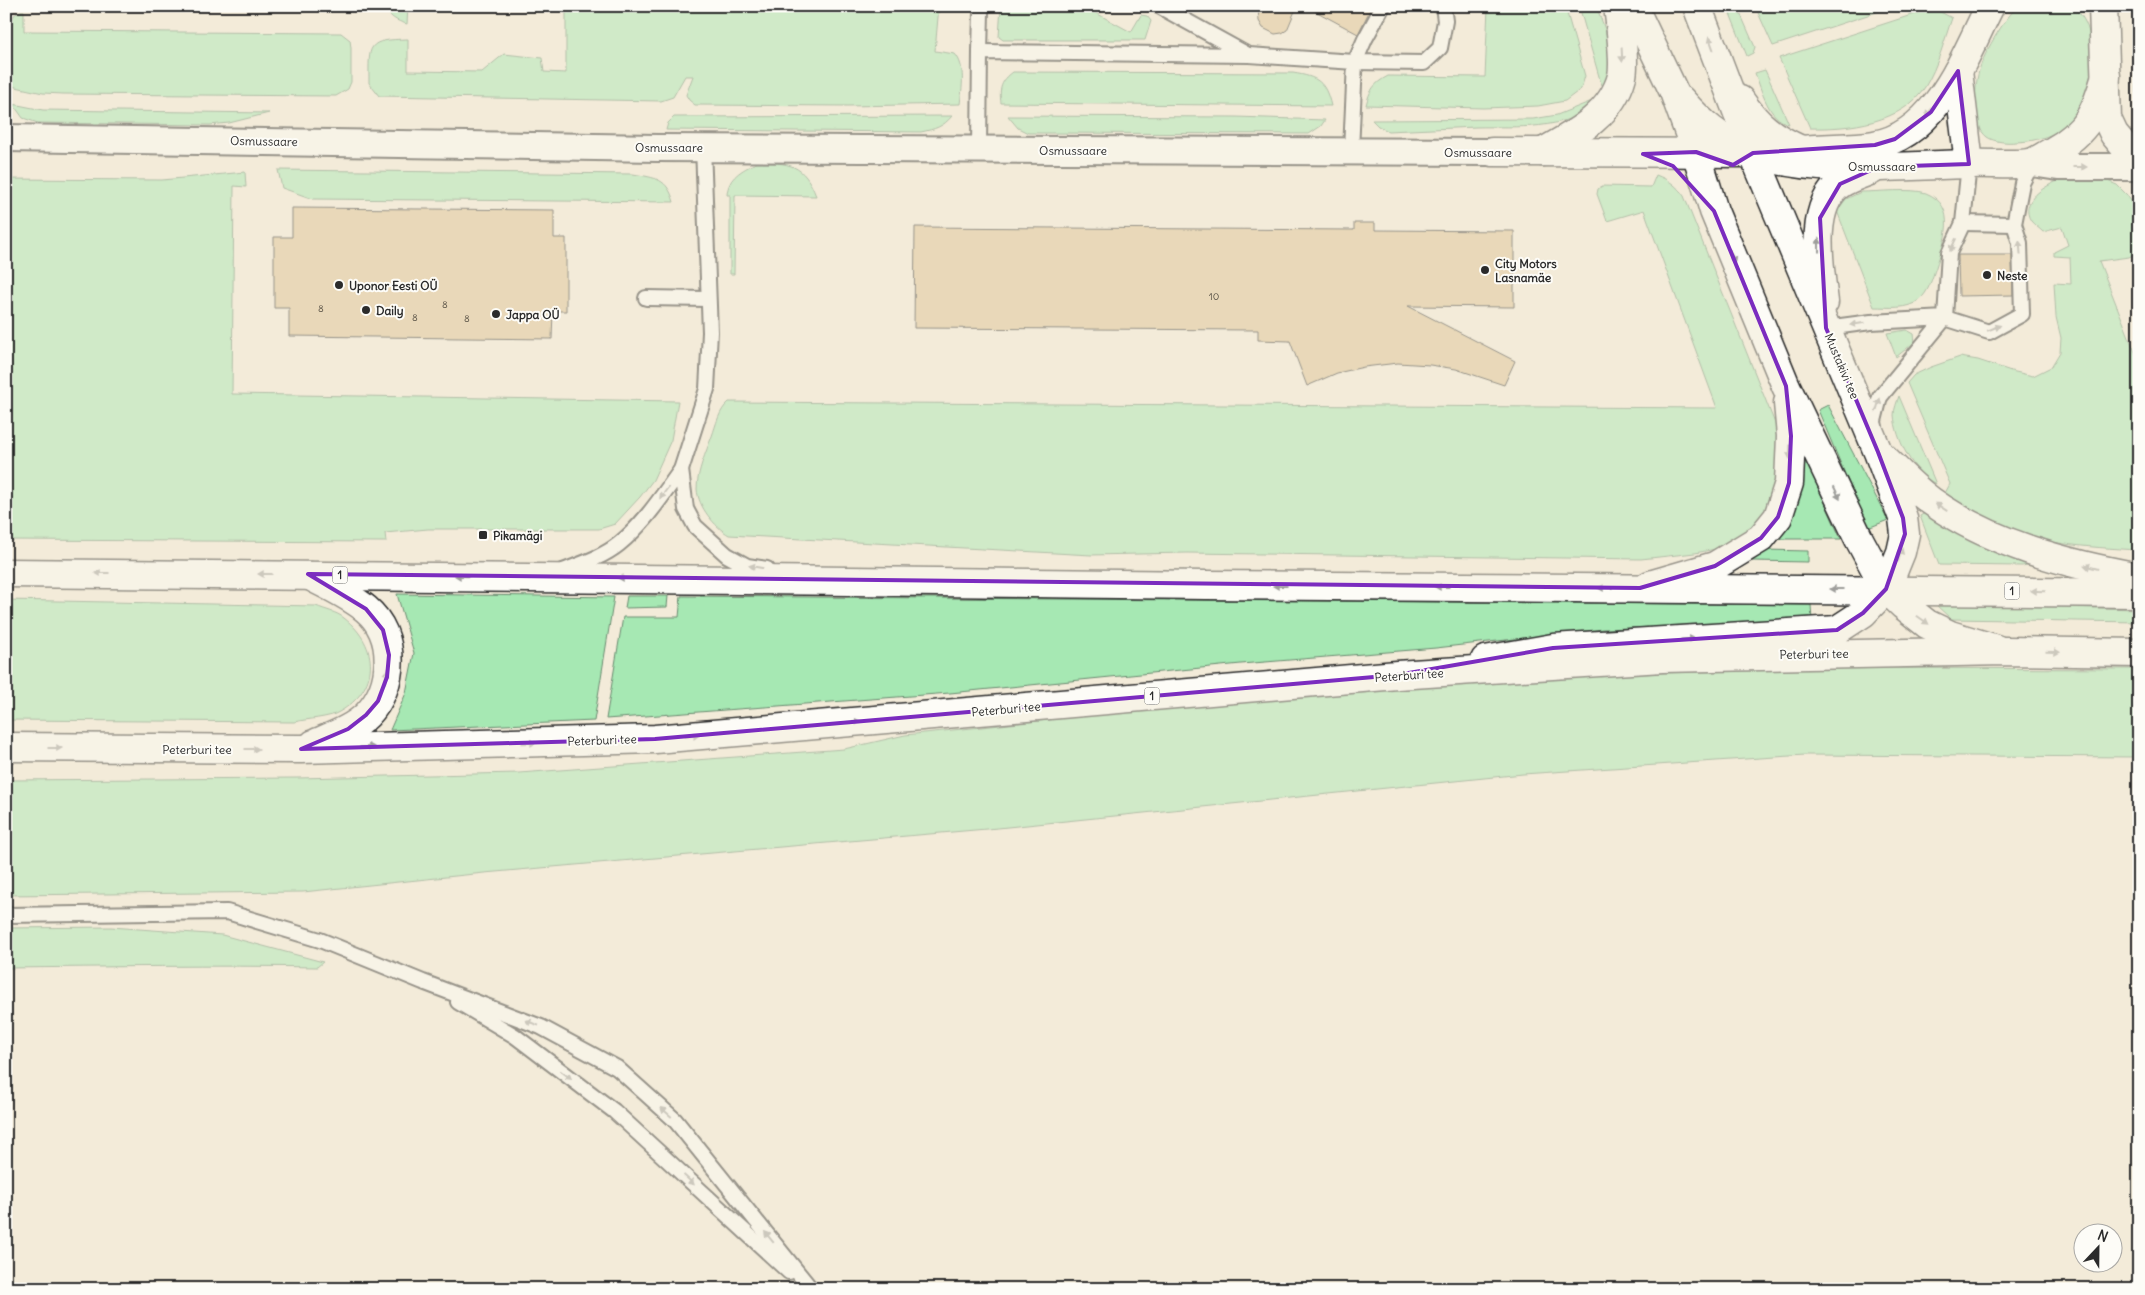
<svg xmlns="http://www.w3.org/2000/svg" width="2145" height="1295" viewBox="0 0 2145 1295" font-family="Delius,sans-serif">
	<rect width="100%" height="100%" fill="#f3ebd9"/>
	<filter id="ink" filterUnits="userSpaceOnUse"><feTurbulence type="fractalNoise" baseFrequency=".02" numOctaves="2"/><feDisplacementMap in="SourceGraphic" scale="10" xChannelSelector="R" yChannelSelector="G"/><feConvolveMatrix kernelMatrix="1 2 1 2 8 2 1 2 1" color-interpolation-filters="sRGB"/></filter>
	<g filter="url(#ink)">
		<!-- green -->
		<g fill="#a6e8b3" stroke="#688a6f">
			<path d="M384 6H408L407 24C396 21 389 17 384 6Z"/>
			<path d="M566 6H939L935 51 955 54C966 66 962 89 960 104L848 106 695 105 689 100 686 95 693 76H685L673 97 661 101 379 96 369 83C369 44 366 40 408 39V71L482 72 504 54 542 58 544 72 566 73Z"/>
			<path d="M1001 6H1083L1131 32 1141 15 1147 16 1151 21 1145 40H1003L999 37Z"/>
			<path d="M1498 6H1565L1585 76 1581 89 1565 101 1538 106 1483 108 1366 105C1370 90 1373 84 1388 76L1485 77 1488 7 1495 10Z"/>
			<path d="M1579 6H1596C1610 40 1613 53 1607 89L1602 85 1600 80Z"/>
			<path d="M1727 6H1737L1755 47 1753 53 1747 56Z"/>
			<path d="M1755 6H1895L1773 46Z"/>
			<path d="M2018 6H2073C2092 24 2092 44 2092 69 2091 114 2060 141 2016 142 2008 143 1994 142 1987 137 1979 131 1978 121 1976 113 1975 100 1975 87 1978 75 1981 57 2004 19 2018 6Z"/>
			<path d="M2135 6H2139V118L2137 107Z"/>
			<path d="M1933 8 1952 18C1944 41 1938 66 1925 87 1903 123 1848 129 1810 128L1779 58Z"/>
			<path d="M21 11H24V31L341 33 350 40 351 48V82L348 89 336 96 63 94 43 93 11 86 12 20 14 15Z"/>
			<path d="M1765 70 1789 124C1768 119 1762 91 1755 73Z"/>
			<path d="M1013 72 1293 73C1318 77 1325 81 1331 106L1001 103C999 88 1001 81 1013 72Z"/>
			<path d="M1592 101 1597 103C1563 132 1518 126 1476 127 1447 128 1417 130 1388 131L1378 126 1372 120 1533 119 1557 115Z"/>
			<path d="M13 104 43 110 269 113 229 123 210 125 38 123 23 118Z"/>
			<path d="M952 116C943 127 935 129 921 132L666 130 668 123 674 117Z"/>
			<path d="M1008 116 1236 117 1325 120 1321 126 1309 134 1028 133 1018 128Z"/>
			<path d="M756 163C789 162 804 164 816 196L735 195 734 274H730V195H727C728 177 742 170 756 163Z"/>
			<path d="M278 170 633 174C656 178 667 178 674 202L313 199 282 188Z"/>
			<path d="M245 172 246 187 234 186 232 394 678 401 671 440 653 480 640 497 615 524 599 529H428L385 533 386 542 6 540V179L162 180Z"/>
			<path d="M1656 175C1669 180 1676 185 1684 196L1778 431 1777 488 1761 520 1731 546 1695 553 1641 559 1187 553 1091 555 729 535C715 527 698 507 697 489 697 472 706 452 712 436 716 425 719 410 729 402L1717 408 1644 210 1607 221 1597 194 1598 189 1602 186 1651 187Z"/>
			<path d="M2062 179 2105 180 2117 185 2127 195 2139 213V252L2129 257 2099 261 2139 362V550C2087 547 2034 545 1986 521 1972 514 1958 502 1945 493L1950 484 1907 383 1914 375 1931 367 1960 357 1978 360 2011 371 2033 376 2051 367 2060 352 2061 338 2056 317 2054 283 2071 284 2070 257 2054 256V252L2068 245 2062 227 2043 232C2039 228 2034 225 2031 221 2018 200 2047 185 2062 179Z"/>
			<path d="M1861 192C1877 192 1912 188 1926 193 1959 206 1944 243 1936 267 1932 278 1929 292 1919 300 1907 310 1889 307 1874 307L1837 211 1846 199Z"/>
			<path d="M1907 330 1914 334 1915 342 1896 357 1887 333Z"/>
			<path d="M1899 396 1936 484C1913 473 1896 440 1894 415 1894 409 1897 402 1899 396Z"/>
			<path d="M1828 405 1888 520 1868 528 1818 410Z"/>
			<path d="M1804 456 1841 539H1775L1803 478Z"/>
			<path d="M1932 509 2037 563 2022 566 1939 565 1920 516Z"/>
			<path d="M1765 550 1808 551V562L1752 561Z"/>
			<path d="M397 594 614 597 594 721 390 730 406 693 414 653Z"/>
			<path d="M627 596H668L667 607 625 608Z"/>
			<path d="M681 596 1811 605 1812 621 1603 629 1436 648 1241 664 950 693 606 719 623 617H679Z"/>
			<path d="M6 600 316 606C325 610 337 612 344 618 380 646 380 689 339 712 330 718 306 719 294 722L6 720Z"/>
			<path d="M1935 604 2139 609V622L1951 619Z"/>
			<path d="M1855 668 2139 669V757L1805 755 1523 774 998 828 484 873 303 892 6 895V780L297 778 519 773 844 749 905 735 1259 698 1499 681 1662 673Z"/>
			<path d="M111 927 222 935 323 962 317 967C213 965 110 967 6 968V928Z"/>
		</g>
		<!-- building -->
		<g fill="#ddc292" stroke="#2b2b2b">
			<path d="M1258 6H1297L1287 30 1282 33 1275 34 1263 28 1259 21Z"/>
			<path d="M1306 6H1372L1358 34Z"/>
			<path d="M292 208 554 210V238H566V311H553L552 339 289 336V308H274V237H292Z"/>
			<path d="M1354 223H1375V230L1514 231V307L1408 306 1515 361 1504 385 1456 369 1430 365 1398 363 1364 367 1337 373 1307 386 1290 341 1258 340V330L914 328 915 227 1354 230Z"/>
			<path d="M1958 255H2012L2013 295 1959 296Z"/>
		</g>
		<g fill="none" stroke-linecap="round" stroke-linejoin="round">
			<!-- lane casing -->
			<g stroke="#2b2b2b" stroke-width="18">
				<g id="lane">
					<path d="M1159 6 1246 54"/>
					<path d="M980 52 981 12 983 6"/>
					<path d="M979 149 980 52 1249 55 1355 62 1424 63 1440 48 1445 21 1443 6"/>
					<path d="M1351 151 1355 62 1365 39 1383 6"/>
					<path d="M1963 223 2014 224"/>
					<path d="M646 298 708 299"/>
					<path d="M1826 328 1871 322 1945 318 1949 253 1963 223 1969 164"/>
					<path d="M1875 428 1874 421 1880 397 1945 318 1989 332 2022 314 2020 243 2014 224 2022 183 2032 163"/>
					<path d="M681 470 707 389 710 332 703 147"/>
					<path d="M563 571C581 564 603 557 619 544 644 524 662 496 681 470L686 509 695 526 727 555 747 566 767 569"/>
					<path d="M6 915 227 912 320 940 423 982 541 1027 617 1068 675 1120 811 1289"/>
					<path d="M458 1002 515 1036 614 1111 789 1272"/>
				</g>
			</g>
			<!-- street casing -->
			<g stroke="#2b2b2b" stroke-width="30">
				<g id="street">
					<path d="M6 138 657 148 1492 152"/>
					<path d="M2032 163 2058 167H2139"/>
				</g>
			</g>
			<!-- secondary casing -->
			<g stroke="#2b2b2b" stroke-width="31">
				<g id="secondary">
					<path d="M1633 6 1674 92 1696 152 1714 211 1786 386 1859 539 1886 589 1903 605 1927 624 1950 635 1996 649"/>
					<path d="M2103 6 2107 119 2114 134 2139 164"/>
					<path d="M1958 71 1969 164"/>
					<path d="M1681 100C1702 124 1719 138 1747 151"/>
					<path d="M1740 100C1758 126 1772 137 1801 150"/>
					<path d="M1802 150C1825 147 1851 149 1874 145 1937 135 1965 55 1990 6"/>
					<path d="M1492 152 1753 153C1817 176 1904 165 1972 164 1986 163 2022 166 2033 162 2040 159 2047 154 2053 151 2087 132 2096 112 2106 76"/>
					<path d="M1543 152C1575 134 1612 115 1622 76 1625 63 1620 21 1618 6"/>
					<path d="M1824 302C1820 269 1808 207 1840 184 1849 178 1862 174 1872 170"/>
					<path d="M1883 457C1898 471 1913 488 1931 501 1991 544 2067 564 2139 577"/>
					<path d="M1650 585 1715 566 1761 538 1778 517 1789 483 1791 436 1788 403"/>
					<path d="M1485 660 1553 648 1837 630 1863 613 1886 589 1901 552 1905 534 1903 518 1878 452 1753 153 1697 6"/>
				</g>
			</g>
			<!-- highway casing -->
			<g stroke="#2b2b2b" stroke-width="31">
				<g id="highway">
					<path d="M6 573C406 575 806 581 1206 585 1517 589 1828 588 2139 593"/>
					<path d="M310 576C328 586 349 595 366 609 397 635 395 686 367 715 353 729 332 736 314 744"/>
					<path d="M6 747 301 749 655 739 1397 675 1662 658 2005 651 2139 653"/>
				</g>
			</g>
			<!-- lane -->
			<use href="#lane" stroke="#fdfcf7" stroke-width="14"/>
			<!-- street -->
			<use href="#street" stroke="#fdfcf7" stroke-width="26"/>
			<!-- secondary -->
			<use href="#secondary" stroke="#fdfcf7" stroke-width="28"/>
			<!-- highway -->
			<use href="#highway" stroke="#fdfcf7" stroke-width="28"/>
		</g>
		<!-- one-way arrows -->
		<defs><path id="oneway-solid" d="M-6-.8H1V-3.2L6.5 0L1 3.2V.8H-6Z" transform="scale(1.25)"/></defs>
		<g fill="#9e9e9b">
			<use href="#oneway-solid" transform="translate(1711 43) rotate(-110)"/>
			<use href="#oneway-solid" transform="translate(1622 55) rotate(87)"/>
			<use href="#oneway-solid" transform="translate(1930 111) rotate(131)"/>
			<use href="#oneway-solid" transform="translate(2080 167)"/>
			<use href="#oneway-solid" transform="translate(1819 245) rotate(-90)"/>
			<use href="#oneway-solid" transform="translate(1953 245) rotate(115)"/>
			<use href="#oneway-solid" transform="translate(2020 248) rotate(-95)"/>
			<use href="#oneway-solid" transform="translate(1732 256) rotate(68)"/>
			<use href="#oneway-solid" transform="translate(1857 324) rotate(171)"/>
			<use href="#oneway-solid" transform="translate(1994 328) rotate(-22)"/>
			<use href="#oneway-solid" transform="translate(1878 405) rotate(-73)"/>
			<use href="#oneway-solid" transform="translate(1790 452) rotate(92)"/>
			<use href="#oneway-solid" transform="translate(664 493) rotate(127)"/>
			<use href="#oneway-solid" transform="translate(1837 493) rotate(64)"/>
			<use href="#oneway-solid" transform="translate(1941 507) rotate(-147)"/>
			<use href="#oneway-solid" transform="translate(1900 555) rotate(-73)"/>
			<use href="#oneway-solid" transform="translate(756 567) rotate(-170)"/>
			<use href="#oneway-solid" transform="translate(2091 567) rotate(-165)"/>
			<use href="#oneway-solid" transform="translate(102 573) rotate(-180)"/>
			<use href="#oneway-solid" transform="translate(265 574) rotate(-180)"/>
			<use href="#oneway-solid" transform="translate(462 576) rotate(-179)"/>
			<use href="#oneway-solid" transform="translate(625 578) rotate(-180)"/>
			<use href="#oneway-solid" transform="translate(1280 586) rotate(-180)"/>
			<use href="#oneway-solid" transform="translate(1442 587) rotate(-180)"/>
			<use href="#oneway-solid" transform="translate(1605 588) rotate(-180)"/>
			<use href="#oneway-solid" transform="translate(1837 589) rotate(-180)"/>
			<use href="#oneway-solid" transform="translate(2038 591) rotate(-179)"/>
			<use href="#oneway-solid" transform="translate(1923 620) rotate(35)"/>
			<use href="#oneway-solid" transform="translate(1688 639) rotate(-4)"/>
			<use href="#oneway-solid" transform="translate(2053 652) rotate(1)"/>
			<use href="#oneway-solid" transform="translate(386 676) rotate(-77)"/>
			<use href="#oneway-solid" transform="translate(854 722) rotate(-5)"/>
			<use href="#oneway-solid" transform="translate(692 736) rotate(-5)"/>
			<use href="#oneway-solid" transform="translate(529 743) rotate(-2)"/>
			<use href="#oneway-solid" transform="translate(367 747) rotate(-2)"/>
			<use href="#oneway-solid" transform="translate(55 748)"/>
			<use href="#oneway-solid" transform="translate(252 749)"/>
			<use href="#oneway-solid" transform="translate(532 1023) rotate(-159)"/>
			<use href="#oneway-solid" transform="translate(566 1075) rotate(37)"/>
			<use href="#oneway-solid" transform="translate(666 1112) rotate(-139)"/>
			<use href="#oneway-solid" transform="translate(689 1180) rotate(43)"/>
			<use href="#oneway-solid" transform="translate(769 1237) rotate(-129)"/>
		</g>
	</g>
	<!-- marked area -->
	<path d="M0 0H2145V1295H0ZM1958 71 1969 164 1878 167 1840 184 1820 218 1826 328 1878 452 1903 518 1905 534 1886 589 1863 613 1837 630 1553 648 1397 675 655 739 301 749 348 729 366 715 378 701 387 677 389 655 383 630 366 609 308 574 1640 588 1715 566 1761 538 1778 517 1789 483 1791 436 1786 386 1714 211 1673 166 1643 154 1696 152 1733 165 1753 153 1875 145 1895 139 1931 112Z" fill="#f3ebd9" fill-opacity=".55" fill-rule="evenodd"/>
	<path fill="none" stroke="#7b2cbf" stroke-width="4" stroke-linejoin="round" d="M1958 71 1969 164 1878 167 1840 184 1820 218 1826 328 1878 452 1903 518 1905 534 1886 589 1863 613 1837 630 1553 648 1397 675 655 739 301 749 348 729 366 715 378 701 387 677 389 655 383 630 366 609 308 574 1640 588 1715 566 1761 538 1778 517 1789 483 1791 436 1786 386 1714 211 1673 166 1643 154 1696 152 1733 165 1753 153 1875 145 1895 139 1931 112Z"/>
	<!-- markers -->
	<g fill="#2b2b2b" stroke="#fdfcf7" stroke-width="2">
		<circle cx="1485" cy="270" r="5"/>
		<circle cx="1987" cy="275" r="5"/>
		<circle cx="339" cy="285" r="5"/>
		<circle cx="366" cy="310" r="5"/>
		<circle cx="496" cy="314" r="5"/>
		<rect x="478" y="530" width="10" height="10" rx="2.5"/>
	</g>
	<g text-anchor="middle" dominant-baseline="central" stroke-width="4" stroke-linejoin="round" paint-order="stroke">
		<!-- number labels -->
		<g font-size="10" fill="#585145">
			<text x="1214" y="296">10</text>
			<text x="445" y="304">8</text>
			<text x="321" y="308">8</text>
			<text x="415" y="317">8</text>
			<text x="467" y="318">8</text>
		</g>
		<!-- shield labels -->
		<g fill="#fdfcf7" stroke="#6a6a68" stroke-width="1">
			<rect x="332.5" y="566.5" width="15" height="17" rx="4"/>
			<rect x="2004.5" y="582.5" width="15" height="17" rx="4"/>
			<rect x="1144.5" y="687.5" width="15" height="17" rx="4"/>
		</g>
		<g font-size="11" font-weight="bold" fill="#2b2b2b">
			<text x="340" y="575">1</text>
			<text x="2012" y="591">1</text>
			<text x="1152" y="696">1</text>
		</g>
		<!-- street labels -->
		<g font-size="12" fill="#2b2b2b" stroke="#fdfcf7">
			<text transform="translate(264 141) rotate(1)">Osmussaare</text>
			<text x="669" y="147">Osmussaare</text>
			<text x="1073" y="150">Osmussaare</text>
			<text x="1478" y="152">Osmussaare</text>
			<text x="1882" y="166">Osmussaare</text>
			<text transform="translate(1842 366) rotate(67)">Mustakivi tee</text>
			<text transform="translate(1814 654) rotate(-1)">Peterburi tee</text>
			<text transform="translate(1409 675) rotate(-4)">Peterburi tee</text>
			<text transform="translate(1006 709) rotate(-5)">Peterburi tee</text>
			<text transform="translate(602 740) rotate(-2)">Peterburi tee</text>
			<text x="197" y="749">Peterburi tee</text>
		</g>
		<!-- poi labels -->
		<g font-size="12" font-weight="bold" fill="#2b2b2b" stroke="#fdfcf7" text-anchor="start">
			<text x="1495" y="263">City Motors<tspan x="1495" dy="14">Lasnamäe</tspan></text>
			<text x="1997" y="275">Neste</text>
			<text x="349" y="285">Uponor Eesti OÜ</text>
			<text x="376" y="310">Daily</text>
			<text x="506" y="314">Jappa OÜ</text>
			<text x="493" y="535">Pikamägi</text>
		</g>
	</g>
	<!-- margin -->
	<rect width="2145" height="1295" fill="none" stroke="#fdfcf7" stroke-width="25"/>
	<rect x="12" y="12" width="2120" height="1270" fill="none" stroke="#2b2b2b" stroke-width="2" filter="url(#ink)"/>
	<!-- north arrow -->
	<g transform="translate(2098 1248) rotate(22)"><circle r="24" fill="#fdfcf7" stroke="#a9a8a5"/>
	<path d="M0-4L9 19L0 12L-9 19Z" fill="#2b2b2b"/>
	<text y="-8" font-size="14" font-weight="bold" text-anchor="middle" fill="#2b2b2b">N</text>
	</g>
</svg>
